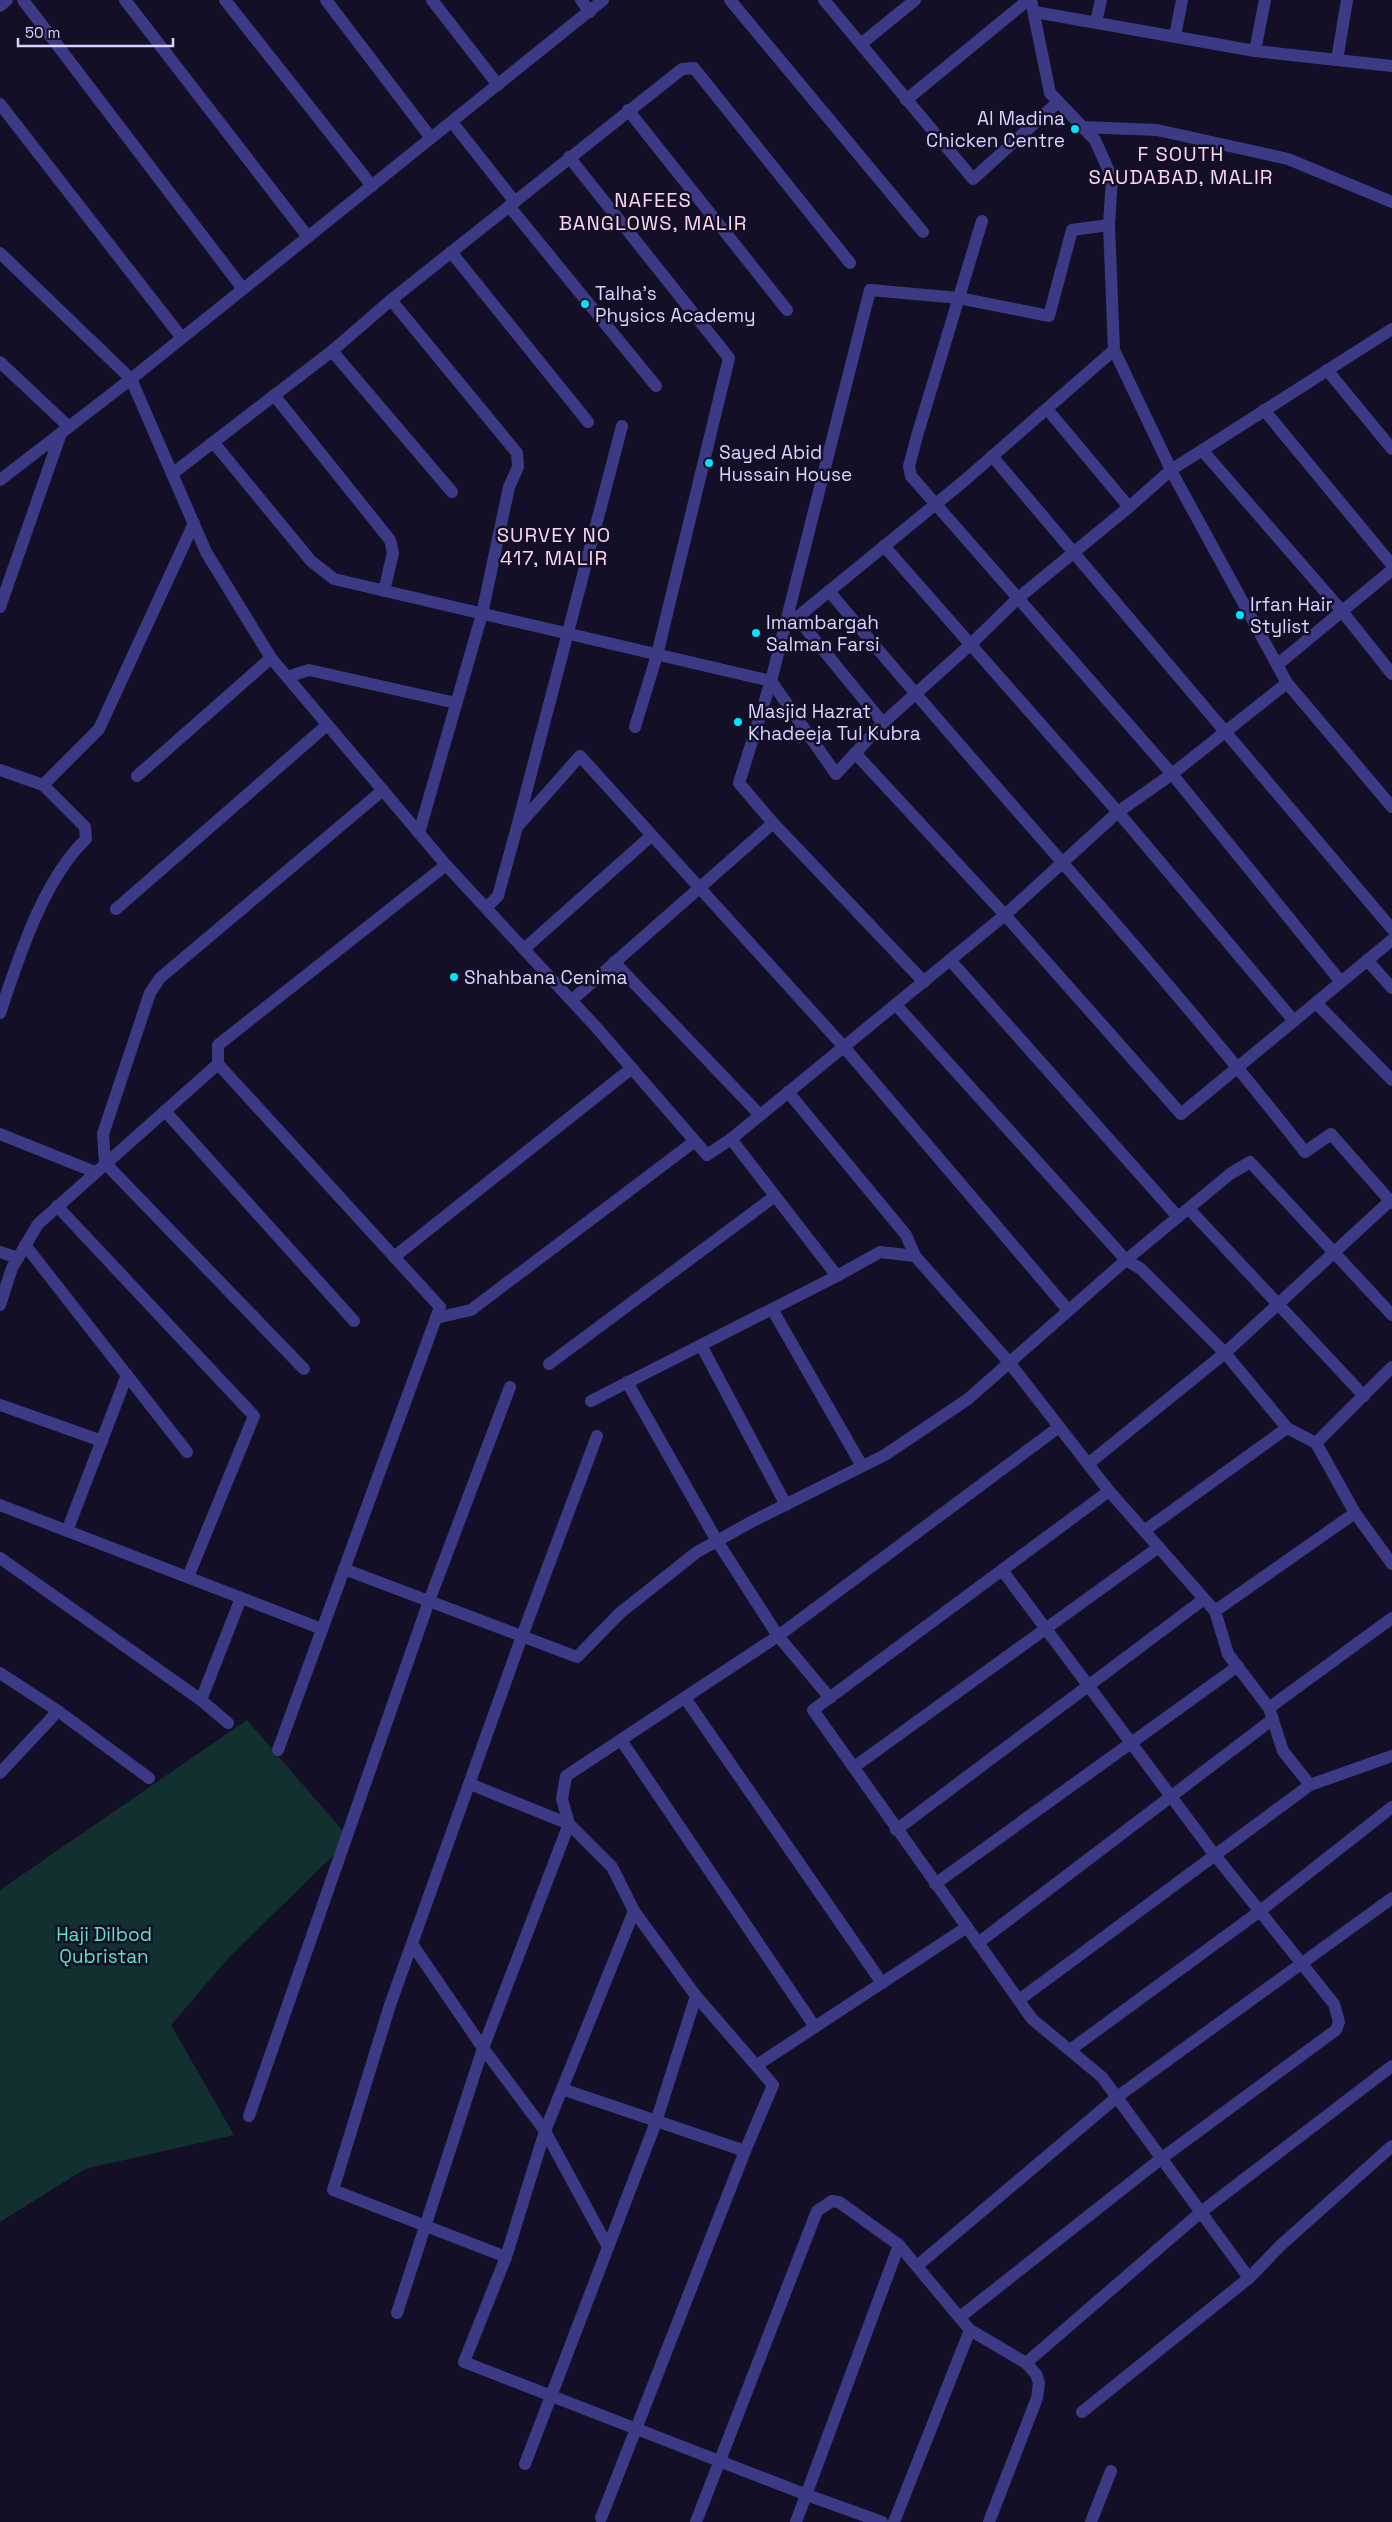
<svg xmlns="http://www.w3.org/2000/svg" width="1392" height="2522" viewBox="0 0 1392 2522" font-family="'Space Grotesk',sans-serif">
	<rect width="100%" height="100%" fill="#130f26"/>
	<!-- green -->
	<path fill="#12302f" d="M247 1720 343 1831 340 1849 231 1955 171 2025 234 2135 85 2169 0 2222V1890Z"/>
	<g fill="none" stroke-linecap="round" stroke-linejoin="round">
		<!-- minor -->
		<g stroke="#3d3a85" stroke-width="12">
			<path d="M23 0 243 289"/>
			<path d="M125 0 308 237"/>
			<path d="M225 0 372 186"/>
			<path d="M326 0 431 138"/>
			<path d="M432 0 498 85"/>
			<path d="M581 0 590 12"/>
			<path d="M730 0 923 232"/>
			<path d="M824 0 973 179 1058 102"/>
			<path d="M1031 0 1050 93 1095 140 1112 178 1109 225 1114 350 1174 476 1287 683 1392 807"/>
			<path d="M0 6 7 0"/>
			<path d="M1035 12 1255 51 1392 66"/>
			<path d="M1096 22 1101 0"/>
			<path d="M1175 36 1182 0"/>
			<path d="M861 44 915 0"/>
			<path d="M1255 51 1265 0"/>
			<path d="M1337 60 1347 0"/>
			<path d="M906 100 1028 0"/>
			<path d="M0 104 182 338"/>
			<path d="M628 110 787 310"/>
			<path d="M452 122 515 202"/>
			<path d="M1082 127 1157 130 1288 159 1392 202"/>
			<path d="M569 157 729 358 657 655 635 727"/>
			<path d="M509 206 656 386"/>
			<path d="M982 221 917 436 909 466 911 476 1172 774 1341 982"/>
			<path d="M451 252 588 422"/>
			<path d="M0 253 131 379 206 552 271 658 446 865 596 1027 707 1155 731 1139"/>
			<path d="M391 300 517 453 518 467 509 487 482 614 419 833"/>
			<path d="M332 351 452 492"/>
			<path d="M0 362 69 427"/>
			<path d="M1327 370 1392 449"/>
			<path d="M274 395 390 540 393 553 384 591"/>
			<path d="M1047 409 1129 507"/>
			<path d="M1264 410 1392 565"/>
			<path d="M214 443 311 561 334 579 771 681 836 774 883 723 971 644 1017 599 1129 507 1171 470 1392 329"/>
			<path d="M1202 450 1341 610 1392 674"/>
			<path d="M992 456 1392 929"/>
			<path d="M172 474 332 351 391 300 682 69 694 68 850 263"/>
			<path d="M0 480 131 379 603 0"/>
			<path d="M884 546 1118 812 1294 1021"/>
			<path d="M829 591C985 780 1154 959 1305 1152L1331 1134 1392 1203"/>
			<path d="M0 607 61 433"/>
			<path d="M797 618 883 723"/>
			<path d="M784 628 964 481 1114 350"/>
			<path d="M1277 665 1392 570"/>
			<path d="M287 677 309 670 456 703"/>
			<path d="M855 753 1005 915 1181 1114 1392 940"/>
			<path d="M0 770 43 785 85 827 86 839C43 880 19 957 0 1013"/>
			<path d="M137 776 271 658"/>
			<path d="M43 785 99 729 194 523"/>
			<path d="M517 827 580 756 844 1047 1068 1310"/>
			<path d="M486 908 498 896 517 827 622 426"/>
			<path d="M116 909 327 725"/>
			<path d="M524 949 651 836"/>
			<path d="M950 960 1178 1217"/>
			<path d="M1367 960 1392 988"/>
			<path d="M614 962 760 1115"/>
			<path d="M924 982 773 823 739 783 771 681 870 290 959 298 1049 316 1072 230 1109 225"/>
			<path d="M572 1000 773 823"/>
			<path d="M1316 1003 1392 1080"/>
			<path d="M896 1005 1126 1260 1141 1269 1225 1353 1287 1428 1316 1443 1355 1513 1392 1564"/>
			<path d="M218 1064 440 1307 278 1750"/>
			<path d="M788 1092 906 1235 915 1256"/>
			<path d="M165 1111 354 1321"/>
			<path d="M0 1134 95 1172"/>
			<path d="M57 1206 254 1416 188 1577"/>
			<path d="M1189 1209 1364 1396"/>
			<path d="M25 1245 187 1452"/>
			<path d="M0 1252 18 1258"/>
			<path d="M394 1257 632 1068"/>
			<path d="M837 1276 731 1139 1005 915 1118 812 1172 774 1287 683"/>
			<path d="M0 1305 12 1268 38 1224 218 1064V1045L446 865"/>
			<path d="M772 1309 862 1466"/>
			<path d="M436 1318 471 1310 695 1141"/>
			<path d="M701 1345 786 1505"/>
			<path d="M549 1364 775 1196"/>
			<path d="M304 1369 105 1163 103 1134 150 993 160 978 383 790"/>
			<path d="M627 1382 717 1541 778 1636 830 1698"/>
			<path d="M591 1401 837 1276 880 1252 915 1256 1008 1361 1109 1491 1215 1611 1228 1654 1269 1708 1283 1751 1310 1785 1392 1756"/>
			<path d="M0 1405 102 1441"/>
			<path d="M1316 1443 1392 1367"/>
			<path d="M1088 1464 1225 1353 1392 1199"/>
			<path d="M1109 1491 813 1710 1032 2019 1102 2077 1249 2278"/>
			<path d="M0 1505 322 1629"/>
			<path d="M67 1531 127 1375"/>
			<path d="M1144 1531 1287 1428"/>
			<path d="M0 1558 201 1700 228 1723"/>
			<path d="M344 1569 577 1657 620 1613 697 1552 753 1521 885 1455 968 1399 1126 1260 1230 1174 1250 1162 1392 1315"/>
			<path d="M1215 1611 1355 1513"/>
			<path d="M0 1673 58 1711 149 1778"/>
			<path d="M685 1698 882 1983"/>
			<path d="M201 1700 241 1598"/>
			<path d="M1269 1708 1392 1618"/>
			<path d="M621 1740 815 2027"/>
			<path d="M854 1767 1159 1547"/>
			<path d="M0 1773 58 1711"/>
			<path d="M896 1830 1204 1599"/>
			<path d="M935 1884 1238 1666"/>
			<path d="M634 1911 545 2131 506 2257 464 2362 807 2495 882 2522"/>
			<path d="M978 1943 1273 1719"/>
			<path d="M412 1944 483 2048 545 2131 608 2247"/>
			<path d="M1019 2000 1310 1785"/>
			<path d="M1070 2050 1260 1911 1392 1807"/>
			<path d="M757 2065 967 1927"/>
			<path d="M562 2089 745 2151"/>
			<path d="M249 2116 429 1601 510 1387"/>
			<path d="M506 2257 333 2190 390 2005 522 1636 597 1436"/>
			<path d="M917 2266 1117 2097 1392 1898"/>
			<path d="M397 2313 483 2048 569 1824 470 1784"/>
			<path d="M960 2317 1162 2158 1336 2030 1339 2022 1334 2004 1214 1854 1002 1570"/>
			<path d="M1026 2363 1201 2212 1392 2066"/>
			<path d="M1082 2412 1249 2278 1281 2245 1392 2146"/>
			<path d="M525 2464 656 2122 696 1996"/>
			<path d="M601 2518 745 2151 773 2085 696 1996 634 1911 612 1867 569 1824 562 1799 566 1776 778 1636 1059 1427"/>
			<path d="M696 2522 817 2211 832 2201 839 2202 899 2245 970 2330 1026 2363 1036 2374 1039 2383 1037 2398 989 2522"/>
			<path d="M796 2522 899 2245"/>
			<path d="M894 2522 970 2330"/>
			<path d="M1091 2522 1111 2471"/>
		</g>
	</g>
	<!-- markers -->
	<g fill="#00e5ff" stroke="#130f26" stroke-width="2">
		<circle cx="1075" cy="129" r="5"/>
		<circle cx="585" cy="304" r="5"/>
		<circle cx="709" cy="463" r="5"/>
		<circle cx="1240" cy="615" r="5"/>
		<circle cx="756" cy="633" r="5"/>
		<circle cx="738" cy="722" r="5"/>
		<circle cx="454" cy="977" r="5"/>
	</g>
	<g text-anchor="middle" dominant-baseline="central" stroke-width="5" stroke-linejoin="round" paint-order="stroke">
		<!-- poi labels -->
		<g font-size="19" fill="#d9d4ff" stroke="#130f26" text-anchor="start">
			<text x="1065" y="118" text-anchor="end">Al Madina<tspan x="1065" dy="22">Chicken Centre</tspan></text>
			<text x="595" y="293">Talha's<tspan x="595" dy="22">Physics Academy</tspan></text>
			<text x="719" y="452">Sayed Abid<tspan x="719" dy="22">Hussain House</tspan></text>
			<text x="1250" y="604">Irfan Hair<tspan x="1250" dy="22">Stylist</tspan></text>
			<text x="766" y="622">Imambargah<tspan x="766" dy="22">Salman Farsi</tspan></text>
			<text x="748" y="711">Masjid Hazrat<tspan x="748" dy="22">Khadeeja Tul Kubra</tspan></text>
			<text x="464" y="977">Shahbana Cenima</text>
		</g>
		<!-- park labels -->
		<g font-size="19" fill="#5fe0c0" stroke="#130f26">
			<text x="104" y="1934">Haji Dilbod<tspan x="104" dy="22">Qubristan</tspan></text>
		</g>
		<!-- neighbourhood labels -->
		<g font-size="20" letter-spacing="1" fill="#ffd6f0" stroke="#130f26">
			<text x="1181" y="154">F SOUTH<tspan x="1181" dy="23">SAUDABAD, MALIR</tspan></text>
			<text x="653" y="200">NAFEES<tspan x="653" dy="23">BANGLOWS, MALIR</tspan></text>
			<text x="554" y="535">SURVEY NO<tspan x="554" dy="23">417, MALIR</tspan></text>
		</g>
	</g>
	<!-- scale -->
	<path d="M18 38v8h155v-8" fill="none" stroke="#d9d4ff" stroke-width="2.5"/>
	<text x="25" y="38" font-size="15" fill="#d9d4ff" stroke="#130f26" stroke-width="4" paint-order="stroke">50 m</text>
</svg>
